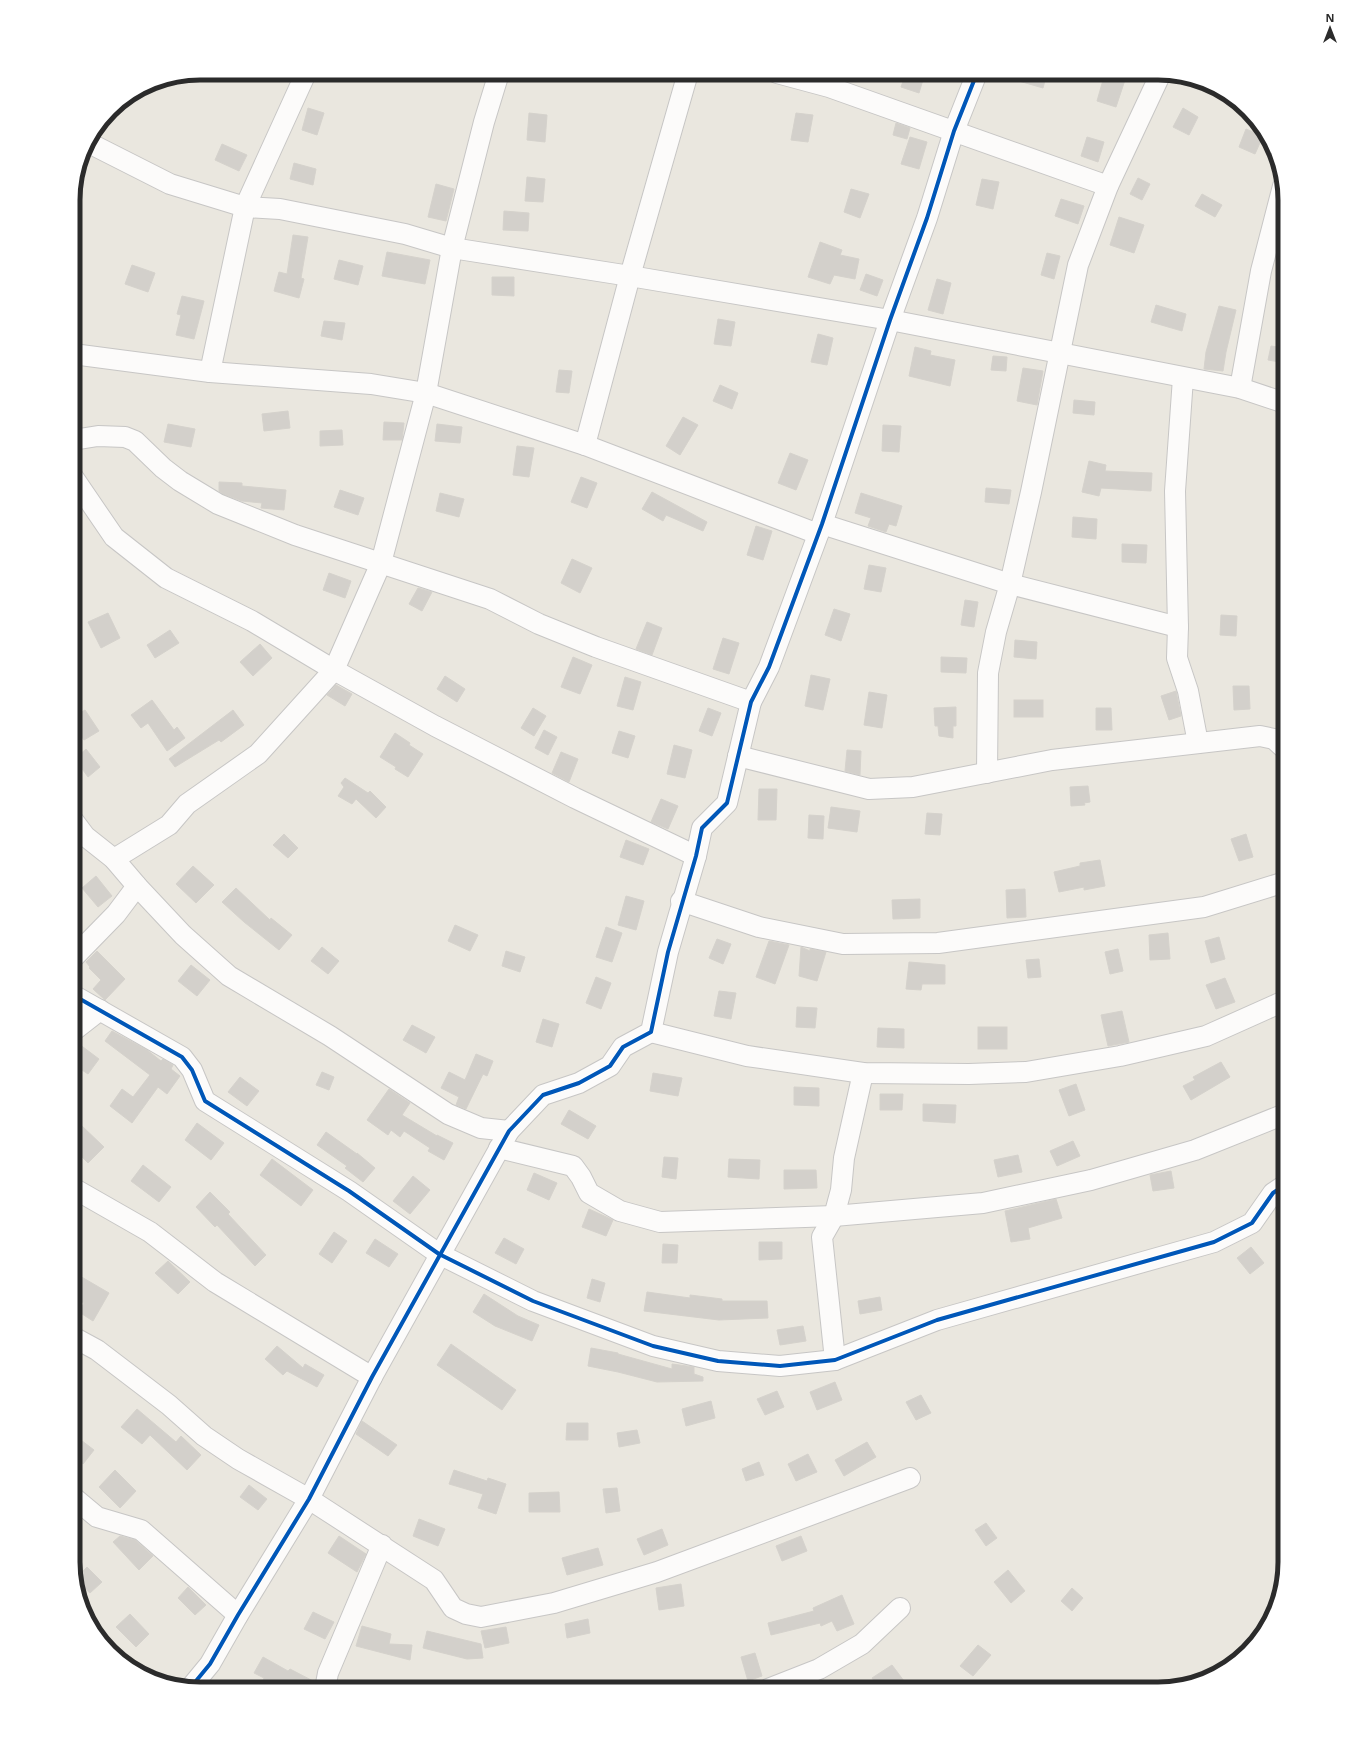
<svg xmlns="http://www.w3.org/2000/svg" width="1358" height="1762" viewBox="0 0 1358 1762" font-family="'Noto Sans',sans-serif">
	<rect width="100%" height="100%" fill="#eae7df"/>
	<!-- building -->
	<g fill="#d3d0cb" stroke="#d5d2cc">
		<path d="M906 73H925L919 93 901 87Z"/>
		<path d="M1005 73H1047L1043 88 1005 77Z"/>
		<path d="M1105 73H1115L1126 77 1116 107 1097 101Z"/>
		<path d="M308 108 324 113 317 135 302 130Z"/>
		<path d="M1183 108 1198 117 1189 135 1173 127Z"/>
		<path d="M529 113 547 115 545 142 527 140Z"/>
		<path d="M796 113 813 115 808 142 791 140Z"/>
		<path d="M896 123 910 128 907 139 893 135Z"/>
		<path d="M1246 129 1263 136 1255 154 1239 147Z"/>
		<path d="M910 137 927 142 919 169 901 164Z"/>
		<path d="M1087 137 1104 142 1098 162 1081 156Z"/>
		<path d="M222 144 247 155 239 171 215 160Z"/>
		<path d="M294 163 316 169 313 185 290 179Z"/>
		<path d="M527 177 545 179 543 202 525 201Z"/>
		<path d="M1138 178 1150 184 1142 200 1130 194Z"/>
		<path d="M982 179 999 182 993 209 976 205Z"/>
		<path d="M436 184 454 189 446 221 428 217Z"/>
		<path d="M851 189 869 194 860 218 844 212Z"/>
		<path d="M1202 194 1222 205 1215 217 1195 206Z"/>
		<path d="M1061 199 1084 206 1078 224 1055 216Z"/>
		<path d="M504 211 529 213 528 231 503 230Z"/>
		<path d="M1119 217 1144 225 1134 253 1110 245Z"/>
		<path d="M293 235 308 237 301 278 304 279 299 298 274 291 279 272 287 274Z"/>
		<path d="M820 242 842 250 840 255 859 259 855 279 834 275 830 284 808 277Z"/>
		<path d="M387 252 430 260 425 284 382 276Z"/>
		<path d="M1047 253 1060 256 1054 279 1041 275Z"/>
		<path d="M339 260 363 266 358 285 334 279Z"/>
		<path d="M132 265 155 273 148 292 125 284Z"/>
		<path d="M866 274 883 280 877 296 860 290Z"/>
		<path d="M492 277H514V296L492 295Z"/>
		<path d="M937 279 951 283 943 314 928 310Z"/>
		<path d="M182 296 204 301 194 339 176 335 181 315 177 314Z"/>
		<path d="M1156 305 1186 314 1182 331 1151 322Z"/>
		<path d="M1219 306 1236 310 1226 352 1223 371 1204 369 1206 352Z"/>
		<path d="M718 319 735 322 731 346 714 344Z"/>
		<path d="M324 321 345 323 342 340 321 336Z"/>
		<path d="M818 334 833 338 827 365 811 362Z"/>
		<path d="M1271 346 1285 348V363L1268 360Z"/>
		<path d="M915 347 931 351 930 355 955 360 950 386 909 376Z"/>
		<path d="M993 356 1007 357 1006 371 991 370Z"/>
		<path d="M1023 368 1043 371 1037 405 1017 401Z"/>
		<path d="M559 370 572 371 569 393 556 392Z"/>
		<path d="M720 385 738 393 732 409 713 401Z"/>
		<path d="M1074 400 1095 402 1094 415 1073 413Z"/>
		<path d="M288 411 290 428 264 431 262 414Z"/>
		<path d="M683 417 698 425 680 455 666 446Z"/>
		<path d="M384 422 404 423 402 440H383Z"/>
		<path d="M168 424 195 429 191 447 164 442Z"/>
		<path d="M437 424 462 427 460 443 435 441Z"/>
		<path d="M883 425 901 426 899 452 882 451Z"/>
		<path d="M342 430 343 445 320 446V431Z"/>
		<path d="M517 446 534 448 529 477 513 475Z"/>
		<path d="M790 453 808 460 796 490 778 483Z"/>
		<path d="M1089 461 1106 465 1105 471 1152 473 1151 491 1101 488 1099 496 1082 492Z"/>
		<path d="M581 477 597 483 587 508 571 502Z"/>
		<path d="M219 482 242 483V486L286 490 284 510 261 508 262 503 242 501 223 494 219 491Z"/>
		<path d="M986 488 1011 490 1009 504 985 502Z"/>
		<path d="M340 490 364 498 358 515 334 507Z"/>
		<path d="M652 492 707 522 703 531 666 515 663 521 642 509Z"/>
		<path d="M440 493 464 499 459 517 436 511Z"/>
		<path d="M861 493 902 506 896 526 889 524 886 532 868 526 871 518 855 513Z"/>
		<path d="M1073 517 1097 519 1096 539 1072 537Z"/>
		<path d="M756 526 772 531 763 560 747 555Z"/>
		<path d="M1122 544 1147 545 1146 563 1122 562Z"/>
		<path d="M572 559 592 568 580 593 561 583Z"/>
		<path d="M869 565 886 568 881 592 864 589Z"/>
		<path d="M329 573 351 581 345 598 323 590Z"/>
		<path d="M418 588 432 592 422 611 409 604Z"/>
		<path d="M965 600 978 602 974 627 961 625Z"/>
		<path d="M834 609 850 614 841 641 825 635Z"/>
		<path d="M108 613 120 638 101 648 88 622Z"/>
		<path d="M1221 615 1237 616 1236 636 1220 635Z"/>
		<path d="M647 622 662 628 652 655 636 649Z"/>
		<path d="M170 630 179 643 155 658 147 645Z"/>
		<path d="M723 638 739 643 729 674 713 669Z"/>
		<path d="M1015 640 1037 642 1036 659 1014 657Z"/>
		<path d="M260 644 272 658 253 676 240 662Z"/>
		<path d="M573 657 592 665 580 694 561 687Z"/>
		<path d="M941 657 967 658 966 673 941 672Z"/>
		<path d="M811 675 830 679 823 710 805 706Z"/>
		<path d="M445 676 465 689 457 702 437 689Z"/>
		<path d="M625 677 641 682 633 710 617 706Z"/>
		<path d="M336 685 352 694 345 706 327 695Z"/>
		<path d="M1233 686H1249L1250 709 1234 710Z"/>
		<path d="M1176 691 1181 716 1169 720 1161 696Z"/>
		<path d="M869 692 887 695 882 728 864 725Z"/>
		<path d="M152 700 174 730 177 727 185 738 167 751 148 723 141 728 131 715Z"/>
		<rect x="1014" y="700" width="29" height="17"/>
		<path d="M956 707V726H953V738L939 736 938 726H935L934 708Z"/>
		<path d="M533 708 546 716 534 736 521 728Z"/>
		<path d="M708 708 721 713 712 736 699 731Z"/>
		<path d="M1096 708H1111L1112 730H1096Z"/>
		<path d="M85 710 99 731 84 740 73 725V717Z"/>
		<path d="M233 710 244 725 221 742 219 740 175 767 169 759Z"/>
		<path d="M544 730 557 737 548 755 535 748Z"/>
		<path d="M619 731 635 736 628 758 612 753Z"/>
		<path d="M395 733 410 743 409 745 423 754 408 777 395 769 396 767 380 757Z"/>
		<path d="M674 745 692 750 685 778 667 774Z"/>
		<path d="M86 749 100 767 88 777 75 759Z"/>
		<path d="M847 750 861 751 860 775 845 771Z"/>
		<path d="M561 752 578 759 569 782 552 773Z"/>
		<path d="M345 778 368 793 370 791 386 807 376 818 356 799 352 804 338 796 344 787 341 783Z"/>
		<path d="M1088 786 1090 802 1084 803 1085 805 1071 806 1070 787Z"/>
		<path d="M759 789H777L776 820H758Z"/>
		<path d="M661 799 678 806 668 829 651 822Z"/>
		<path d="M831 807 860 811 857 832 828 828Z"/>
		<path d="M927 813 942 814 940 835 925 834Z"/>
		<path d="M809 815 824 816 823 839 808 838Z"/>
		<path d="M284 834 298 848 288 858 273 845Z"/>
		<path d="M1246 834 1253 857 1239 861 1231 839Z"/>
		<path d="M626 840 649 849 643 865 620 857Z"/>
		<path d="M1100 860 1105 886 1084 890V887L1059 892 1054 872 1080 866V863Z"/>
		<path d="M193 866 214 885 196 903 176 884Z"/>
		<path d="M96 876 112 896 98 907 82 888Z"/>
		<path d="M236 888 270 920 271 918 292 935 279 950 244 922 222 902Z"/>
		<path d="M1025 889 1026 917 1007 918 1006 890Z"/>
		<path d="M626 896 644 901 636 930 618 925Z"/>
		<path d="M920 899V918L893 919 892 900Z"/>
		<path d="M455 925 478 935 470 951 448 941Z"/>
		<path d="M606 927 622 933 612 962 596 957Z"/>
		<path d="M1168 933 1170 959 1150 960 1149 935Z"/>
		<path d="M1219 937 1225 959 1211 963 1205 941Z"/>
		<path d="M717 939 731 944 723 964 709 958Z"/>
		<path d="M769 941 789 945 775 984 756 977Z"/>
		<path d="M322 947 339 961 328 974 311 961Z"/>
		<path d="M801 947 810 951V949L826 952 817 981 799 976Z"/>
		<path d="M1118 949 1123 971 1110 974 1105 952Z"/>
		<path d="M97 951 125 979 105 1000 93 989 101 980 89 968 90 967 86 962Z"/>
		<path d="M506 951 525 957 520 972 502 966Z"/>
		<path d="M1039 959 1041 977 1028 978 1026 960Z"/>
		<path d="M909 962 945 965V984H922L921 990 906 989Z"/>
		<path d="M191 965 210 980 197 996 178 981Z"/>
		<path d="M596 977 611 983 601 1009 586 1003Z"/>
		<path d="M1225 978 1235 1002 1216 1009 1206 985Z"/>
		<path d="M719 991 736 993 731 1019 714 1016Z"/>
		<path d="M797 1007 817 1008 815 1028 796 1027Z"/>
		<path d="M1122 1011 1129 1042 1108 1046 1101 1015Z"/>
		<path d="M543 1019 559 1024 552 1047 536 1042Z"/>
		<path d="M412 1025 435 1037 426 1053 403 1040Z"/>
		<rect x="978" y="1027" width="29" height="22"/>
		<path d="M878 1028 904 1029V1048L877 1047Z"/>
		<path d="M112 1031 147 1050 161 1061 163 1059 173 1065 171 1069 180 1076 167 1094 158 1087 132 1123 110 1106 122 1089 133 1097 150 1075 105 1041Z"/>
		<path d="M79 1044 99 1059 88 1074 73 1064V1052Z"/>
		<path d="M476 1054 493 1061 487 1076 483 1074 466 1109 456 1105 459 1097 441 1088 449 1072 465 1080Z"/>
		<path d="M1221 1062 1230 1077 1191 1100 1183 1086 1195 1080 1193 1077Z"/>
		<path d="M322 1072 334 1077 329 1090 316 1085Z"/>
		<path d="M653 1073 682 1078 678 1096 650 1091Z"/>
		<path d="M240 1077 259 1091 247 1106 228 1092Z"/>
		<path d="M1076 1084 1085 1110 1069 1116 1059 1090Z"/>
		<path d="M794 1087 819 1088V1106L794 1105Z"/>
		<path d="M389 1089 410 1103 402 1115 437 1136V1135L453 1143 444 1160 428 1151 430 1148 404 1131 400 1137 391 1130 388 1135 367 1120Z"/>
		<path d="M880 1094H903L902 1110H880Z"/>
		<path d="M923 1104 956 1105 955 1123 923 1121Z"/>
		<path d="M569 1110 596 1126 588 1139 561 1124Z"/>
		<path d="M197 1123 224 1143 211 1160 185 1140Z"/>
		<path d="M82 1126 104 1147 88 1163 73 1148V1136Z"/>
		<path d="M326 1132 357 1154V1153L375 1168 363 1182 345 1168 347 1166 317 1145Z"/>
		<path d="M1073 1141 1080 1156 1057 1166 1050 1151Z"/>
		<path d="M1018 1155 1022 1172 998 1177 994 1160Z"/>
		<path d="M664 1157 678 1158 676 1179 662 1177Z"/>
		<path d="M272 1159 313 1190 301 1206 260 1175Z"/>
		<path d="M729 1159 760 1160 759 1179 728 1177Z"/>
		<path d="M143 1165 171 1187 159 1202 131 1181Z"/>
		<path d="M784 1170H816L817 1188 784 1189Z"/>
		<path d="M1171 1171 1174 1188 1153 1191 1150 1175Z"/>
		<path d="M534 1173 557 1183 549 1200 527 1190Z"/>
		<path d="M413 1176 430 1190 410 1214 393 1201Z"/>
		<path d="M210 1192 230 1212 228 1214 266 1255 255 1266 217 1225 215 1227 196 1207Z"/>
		<path d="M1056 1199 1062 1218 1028 1228 1030 1239 1011 1242 1005 1211Z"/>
		<path d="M589 1209 613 1220 606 1236 582 1227Z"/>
		<path d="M334 1232 347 1241 332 1263 319 1254Z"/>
		<path d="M504 1238 524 1249 516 1264 495 1253Z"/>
		<path d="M375 1239 398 1254 389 1267 366 1253Z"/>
		<path d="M759 1242H782V1259L759 1260Z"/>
		<path d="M663 1244 678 1245 677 1263H662Z"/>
		<path d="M1251 1247 1264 1263 1250 1274 1237 1258Z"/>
		<path d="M168 1261 190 1282 178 1294 155 1273Z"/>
		<path d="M73 1272 109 1293 93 1321 79 1312 84 1303 73 1297Z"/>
		<path d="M592 1279 605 1283 600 1302 587 1298Z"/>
		<path d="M647 1292 690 1298V1295L722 1299V1301H767L768 1318 719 1320 644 1311Z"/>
		<path d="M484 1294 518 1316 539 1325 532 1341 495 1326 473 1312Z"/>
		<path d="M880 1297 882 1310 860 1314 858 1301Z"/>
		<path d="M803 1326 806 1341 780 1345 777 1330Z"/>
		<path d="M451 1344 516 1390 502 1410 437 1365Z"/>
		<path d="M277 1346 303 1368 305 1364 324 1375 317 1387 287 1371 283 1375 265 1359Z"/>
		<path d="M591 1348 618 1353V1354L672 1369V1364L694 1367V1374L703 1377V1381L657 1382 618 1372 588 1366Z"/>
		<path d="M835 1382 842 1400 817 1410 810 1392Z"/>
		<path d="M777 1391 784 1407 765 1415 757 1399Z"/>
		<path d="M921 1395 931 1413 916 1420 906 1402Z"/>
		<path d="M711 1401 715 1418 686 1426 682 1409Z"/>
		<path d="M137 1409 176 1442 181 1436 201 1455 187 1470 150 1435 142 1444 121 1427Z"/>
		<path d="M362 1421 397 1445 388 1456 356 1434Z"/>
		<path d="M567 1423H588V1440H566Z"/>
		<path d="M637 1430 640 1443 619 1447 617 1433Z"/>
		<path d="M73 1434 94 1450 83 1464 73 1456Z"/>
		<path d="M867 1442 876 1457 844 1476 835 1460Z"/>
		<path d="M808 1454 817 1472 796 1481 788 1464Z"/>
		<path d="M759 1462 764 1475 746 1481 742 1469Z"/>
		<path d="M115 1470 136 1491 120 1508 99 1487Z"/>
		<path d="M454 1470 487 1481 488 1478 506 1484 496 1514 478 1508 483 1494 449 1484Z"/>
		<path d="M249 1485 267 1499 258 1510 240 1497Z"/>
		<path d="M617 1488 620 1511 606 1513 603 1489Z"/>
		<path d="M559 1492 560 1512H529V1493Z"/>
		<path d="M419 1519 445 1529 438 1546 413 1536Z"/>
		<path d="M986 1523 997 1538 986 1546 975 1530Z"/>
		<path d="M662 1529 668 1545 644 1555 637 1539Z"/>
		<path d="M120 1536 135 1540 153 1556 139 1570 113 1542Z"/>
		<path d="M339 1536 366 1554 357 1572 328 1553Z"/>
		<path d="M801 1536 807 1551 782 1561 776 1546Z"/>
		<path d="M598 1548 603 1565 567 1575 562 1558Z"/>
		<path d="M87 1567 102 1582 90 1593 75 1579Z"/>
		<path d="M1008 1570 1025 1591 1011 1603 994 1582Z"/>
		<path d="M681 1584 684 1606 659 1610 656 1588Z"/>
		<path d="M188 1587 206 1605 195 1615 178 1598Z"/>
		<path d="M1072 1588 1083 1598 1072 1611 1061 1601Z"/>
		<path d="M842 1595 854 1624 837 1631 832 1621 821 1626 820 1623 771 1635 768 1623 814 1611 813 1608Z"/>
		<path d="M313 1612 334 1622 325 1639 304 1629Z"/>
		<path d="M130 1614 149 1634 136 1647 116 1627Z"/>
		<path d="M588 1619 590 1633 567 1638 565 1624Z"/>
		<path d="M362 1626 391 1634 389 1644 412 1645 410 1660 356 1646Z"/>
		<path d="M506 1627 509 1643 485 1648 481 1631Z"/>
		<path d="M427 1631 481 1644 483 1658 467 1659 423 1648Z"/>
		<path d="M978 1645 991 1655 973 1676 960 1666Z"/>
		<path d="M755 1653 762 1676 748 1681 741 1657Z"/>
		<path d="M263 1657 288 1671 290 1669 315 1682 314 1689H274L262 1683 264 1678 254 1673Z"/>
		<path d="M892 1665 904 1681 892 1689H880L872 1678Z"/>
	</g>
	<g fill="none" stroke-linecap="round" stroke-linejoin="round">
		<!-- minor casing -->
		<g stroke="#c7c6c5" stroke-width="22">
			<g id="minor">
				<path d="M777 73 829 87 1108 186"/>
				<path d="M87 142 170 184 245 207 280 209 405 234 452 248 630 276 890 320 1240 388 1285 403"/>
				<path d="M73 354 210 372 371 384 426 393 585 445 818 534"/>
				<path d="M210 372 245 207 306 73"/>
				<path d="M1183 378 1175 491 1178 627 1177 658 1188 691 1198 743"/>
				<path d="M1240 388 1261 271 1283 186"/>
				<path d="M73 440 98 436 125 437 135 441 163 468 180 481 218 504 295 535 490 599 539 624 596 647 751 702"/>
				<path d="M585 445 630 276 688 73"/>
				<path d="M73 477 114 537 166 578 252 621 334 670 435 726 575 798 696 856"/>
				<path d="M822 524 1010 584 1178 627"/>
				<path d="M738 756 869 789 913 787 1052 760 1260 736 1274 739 1285 749"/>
				<path d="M987 773 988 673 996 632 1010 584 1031 492 1078 265 1108 186 1161 73"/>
				<path d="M73 820 85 836 114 859 137 886 183 935 229 976 330 1036 448 1114 481 1128 509 1131"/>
				<path d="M114 859 169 825 187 804 258 754 334 670 381 563 426 393 452 248 484 122 499 73"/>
				<path d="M681 901 759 927 843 944 938 943 1204 907 1285 882"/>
				<path d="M73 958 116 914 137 886"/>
				<path d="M73 995 182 1057 192 1070 205 1101 349 1191 439 1254 533 1301 653 1346 718 1361 780 1366 835 1360 937 1320 1214 1242 1252 1223 1273 1193 1285 1185"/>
				<path d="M73 1031 100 1010"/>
				<path d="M651 1032 747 1056 863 1073 969 1074 1026 1072 1120 1056 1206 1036 1282 1002 1285 1008"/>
				<path d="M499 1148 573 1166 581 1177 589 1193 620 1211 660 1222 834 1216 983 1203 1091 1180 1195 1150 1285 1114"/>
				<path d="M73 1188 150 1232 215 1282 372 1377"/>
				<path d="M73 1337 97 1350 169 1405 204 1436 238 1459 309 1499 434 1580 453 1608 466 1614 481 1617 554 1603 657 1572 910 1478"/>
				<path d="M835 1360 822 1237 834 1216 841 1190 844 1158 863 1073"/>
				<path d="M73 1497 97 1517 141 1530 238 1615"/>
				<path d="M191 1687 210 1664 238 1615 309 1499 372 1377 509 1131 543 1095 579 1083 610 1066 623 1047 651 1032 668 952 696 856 702 828 727 803 751 702 769 667 822 524 890 320 927 218 954 131 977 73"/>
				<path d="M325 1689 328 1673 382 1545"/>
				<path d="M768 1689 819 1669 862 1644 900 1608"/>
			</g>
		</g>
		<!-- minor -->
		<use href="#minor" stroke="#fcfbfa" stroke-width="20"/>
		<!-- cycleway casing -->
		<g stroke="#fff" stroke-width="6">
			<g id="cycleway">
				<path d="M73 995 182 1057 192 1070 205 1101 349 1191 439 1254 533 1301 653 1346 718 1361 780 1366 835 1360 937 1320 1214 1242 1252 1223 1273 1193 1285 1185"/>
				<path d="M191 1687 210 1664 238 1615 309 1499 372 1377 509 1131 543 1095 579 1083 610 1066 623 1047 651 1032 668 952 696 856 702 828 727 803 751 702 769 667 822 524 890 320 927 218 954 131 977 73"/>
			</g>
		</g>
		<!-- cycleway -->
		<use href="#cycleway" stroke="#0057b8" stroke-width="4"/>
	</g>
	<!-- crop -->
	<path d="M0 0H1358V1762H0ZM200 80H1158A120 120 0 0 1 1278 200V1562A120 120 0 0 1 1158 1682H200A120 120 0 0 1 80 1562V200A120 120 0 0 1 200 80Z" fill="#fff" fill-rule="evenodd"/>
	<path fill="none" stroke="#2b2b2b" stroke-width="5" d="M200 80H1158A120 120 0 0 1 1278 200V1562A120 120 0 0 1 1158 1682H200A120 120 0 0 1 80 1562V200A120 120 0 0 1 200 80Z"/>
	<!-- north arrow -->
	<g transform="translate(1330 28)" stroke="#ffffff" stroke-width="3" paint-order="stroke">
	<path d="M0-3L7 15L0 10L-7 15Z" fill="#2b2b2b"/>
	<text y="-6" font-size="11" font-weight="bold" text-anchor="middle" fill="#2b2b2b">N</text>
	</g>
</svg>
